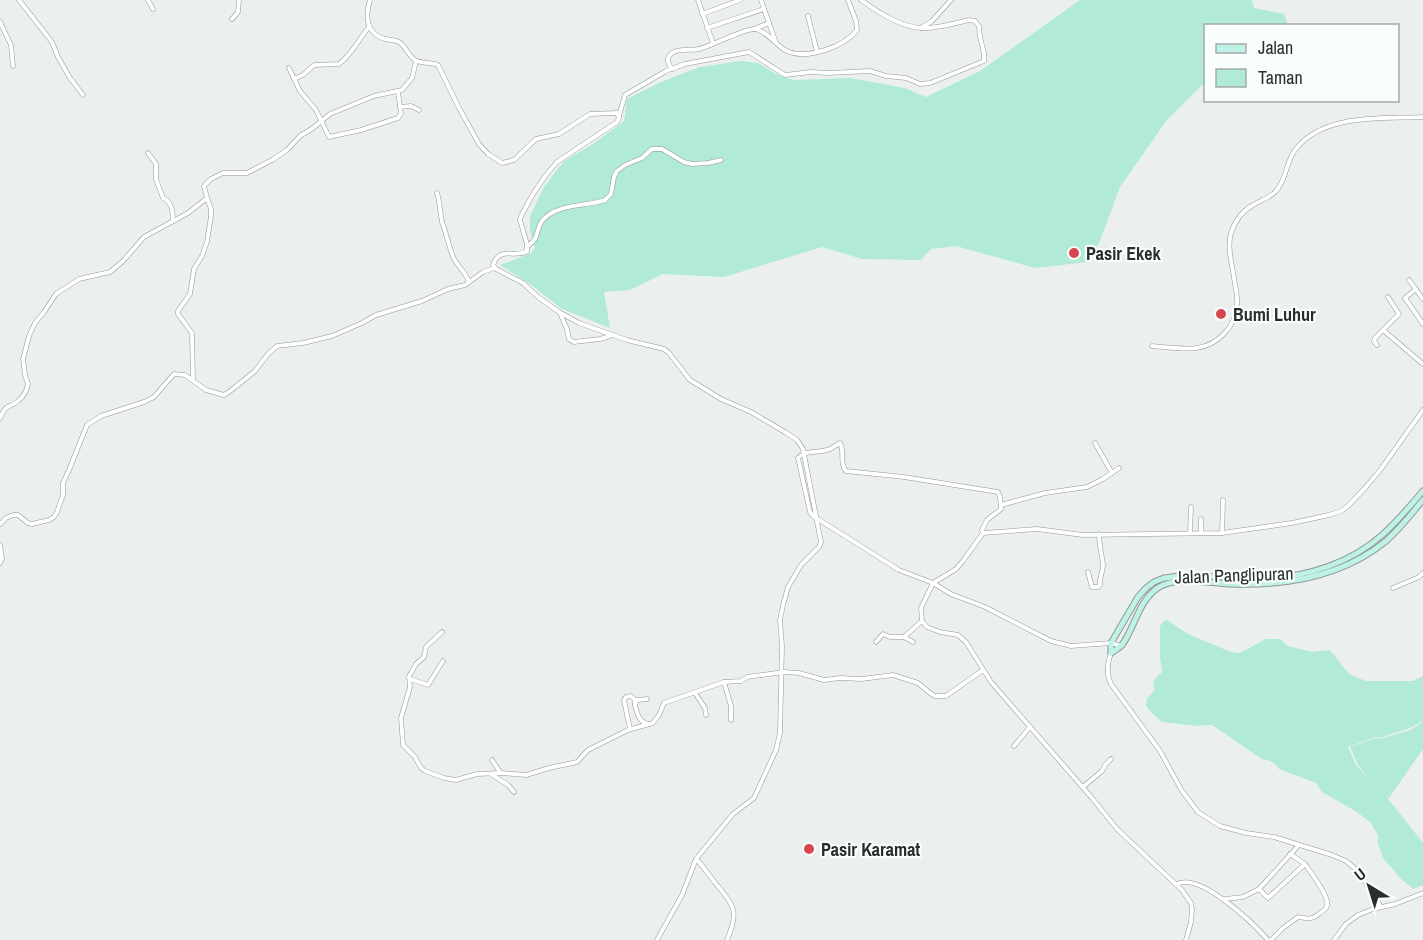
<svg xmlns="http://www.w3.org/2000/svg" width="1423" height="940" viewBox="0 0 1423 940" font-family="'Archivo Narrow',sans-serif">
	<rect width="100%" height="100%" fill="#ebf0ee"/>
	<!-- green -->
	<g fill="#b1ebd7">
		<path d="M1080 0H1252L1254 8 1284 14 1288 25 1206 26 1205 84 1201 86 1167 120 1120 187 1100 241 1088 262 1035 268 956 246 931 249 921 260 862 259 822 247 724 277 663 274 630 290 604 292 610 328 562 309 530 284 500 265 531 253 535 248 530 231V216L544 187 564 161 593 144 624 121 627 99 661 82 700 67 741 61 758 63 776 74 793 80 850 78 905 88 926 97 980 71Z"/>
		<path d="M1167 620 1188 634 1231 652 1240 653 1266 639H1280L1288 646 1312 652 1330 650 1349 674 1366 681H1413L1423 676V721L1410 728 1380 738 1376 737 1348 747 1356 765 1373 784 1358 765 1350 747 1376 738 1380 739 1410 730 1423 722V749L1389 798 1386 796 1423 843V885L1413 889 1400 878 1383 858 1378 844V835L1370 822 1357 812 1322 792 1316 783 1279 769C1275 762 1269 760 1262 759L1212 725 1197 726 1162 722 1150 711 1146 706 1147 699 1155 689 1153 686 1154 680 1162 672 1160 656V626L1163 622Z"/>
	</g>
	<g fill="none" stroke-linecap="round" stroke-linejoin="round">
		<!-- street casing -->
		<g stroke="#929695" stroke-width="5">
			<g id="street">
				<path d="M19 0 52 42 58 57 70 78 83 95"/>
				<path d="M148 0 153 9"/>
				<path d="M370 0C365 16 366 34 385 39 389 40 395 40 399 42 406 46 408 56 415 60 422 64 431 62 438 65L459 108 479 144 488 154 502 163 514 160 536 139 559 134 590 114 617 113 619 118 617 122 557 162 546 175 533 194 521 216 520 220 527 244V251C515 259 500 245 493 265L496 269 523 283 538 297 559 312 579 323 627 340 664 349 669 353 690 380 721 399 751 412 785 432 797 440 803 449 821 542 819 547 801 565 788 587 783 605 780 620 782 646 780 733 776 750 754 798 733 814 696 859C704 867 710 877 717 885 735 907 739 912 727 940"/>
				<path d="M698 0 713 43"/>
				<path d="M761 0 776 43"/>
				<path d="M702 14 740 0"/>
				<path d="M808 16 817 52"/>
				<path d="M232 19 238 12 239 0"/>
				<path d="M0 22 11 45 13 66"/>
				<path d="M707 28 764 9"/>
				<path d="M921 28 932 21 951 0"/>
				<path d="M754 29 769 23"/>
				<path d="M289 68 300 91 316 110 329 137 361 130 398 118 401 114 398 92"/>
				<path d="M672 69C668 64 665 58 672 53 679 48 691 51 699 49 712 46 745 28 755 29 767 31 776 45 785 50 805 61 844 47 857 30L856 21 848 0"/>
				<path d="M294 79 303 75 314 65 339 64C352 54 359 39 369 27"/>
				<path d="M400 107 411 106 419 110"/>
				<path d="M619 116 625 95 666 71 685 64 749 52 785 75 811 72 828 73 870 71 886 76 906 78 920 84 930 83 984 61V53L980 37 979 26 975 21 969 20C957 23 934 29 922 28 900 27 878 12 861 0"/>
				<path d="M148 153 156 164V179L163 198C172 201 173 212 173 221"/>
				<path d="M437 193C440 202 440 212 442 222 446 232 448 243 452 254 455 265 465 270 469 282"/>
				<path d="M528 246C541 236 535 230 542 221 557 203 585 207 605 200L611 194 614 177 617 171 625 165 642 158 652 149H662L684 162 692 164 708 163 721 160"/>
				<path d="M1409 280 1423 299"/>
				<path d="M1416 289 1405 298 1423 324"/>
				<path d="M560 313 567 329 569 339 574 342 600 339 610 336"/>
				<path d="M1383 330 1423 364"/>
				<path d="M1377 345 1374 341 1375 338 1399 314 1388 297"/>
				<path d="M1152 346C1166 347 1183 350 1197 348 1218 345 1236 326 1237 305 1238 296 1235 286 1234 278 1232 264 1227 247 1231 233 1235 221 1242 211 1253 205 1261 200 1270 198 1276 191 1286 181 1286 162 1295 150 1323 113 1382 119 1423 117"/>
				<path d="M193 380 192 333 178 314V311L190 294 194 269 202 256 207 242 211 216V209L207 198"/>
				<path d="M0 418C7 402 9 409 18 401 23 397 27 390 28 384L25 375 23 359 29 336 35 323 44 312 56 294 79 279 110 272 123 261 144 237 188 213 207 198 204 186 211 179 223 173H247L272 160 287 150 300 136 313 128 330 114 374 96 402 90 412 78 416 61"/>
				<path d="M1095 443 1112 473"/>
				<path d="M1001 505 1045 493 1087 487 1103 479 1119 468"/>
				<path d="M1201 519V533"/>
				<path d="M0 524 6 518 13 515H18L28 523 32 524 49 520 54 517 57 512 63 495V483L69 470 87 425 101 416 144 402 154 397 174 374 185 375 206 390 224 395 229 392 255 371 268 354 277 346 303 343 332 336 362 323 376 315 422 301 448 289 465 285 483 272 494 268"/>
				<path d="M983 533 982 530 987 520 1001 509 1000 497 998 492 904 477 846 471C839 463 845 452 840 443 836 445 832 449 827 450 816 453 805 450 798 458L810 512 813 516 899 570 933 583 951 594 985 607 1051 641 1071 646 1111 643 1121 646"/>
				<path d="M1190 533 1191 507"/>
				<path d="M1222 533 1223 500"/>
				<path d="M0 545 2 558 0 563"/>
				<path d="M1088 572 1092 587H1098L1100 585C1099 578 1103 572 1103 565 1102 555 1099 545 1099 534"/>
				<path d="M1393 588 1419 577 1423 573"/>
				<path d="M442 632 426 647 424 657 416 664 411 673 409 676 410 687 401 718 403 745 415 757 421 768 425 771 444 778 456 780 477 774 501 773 526 775 549 768 577 762 588 750 628 730 653 723 659 715 664 703 724 682 741 681 747 677 784 672 799 673 824 680 840 678 862 679 893 675 918 683 930 693 935 696H946L983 670"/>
				<path d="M876 642 883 634 890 637H904"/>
				<path d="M913 642 904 637 922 621"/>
				<path d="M1111 653C1107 664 1106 674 1111 684L1160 751 1182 791 1198 812 1220 826 1246 833 1274 837 1332 855 1346 861 1359 872 1381 907"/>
				<path d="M410 679 428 685 443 661"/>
				<path d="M724 682 731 706V720"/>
				<path d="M695 693 705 708 706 715"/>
				<path d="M647 699 637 700 635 705C637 713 639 723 649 724"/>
				<path d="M630 729 624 700 626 697 631 696 635 700V705"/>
				<path d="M1014 746 1030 727"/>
				<path d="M492 760 500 772"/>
				<path d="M491 774 508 785 514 792"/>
				<path d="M1083 787 1102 771 1105 765 1111 759"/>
				<path d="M1290 854 1305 864"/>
				<path d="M1177 884C1200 872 1253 923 1268 940"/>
				<path d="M1259 889 1299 845"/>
				<path d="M1225 899 1243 897 1259 889 1268 898 1305 864C1311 873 1330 897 1327 906 1326 910 1323 911 1320 913 1311 920 1309 919 1298 917L1283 928 1271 940"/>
				<path d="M657 940 682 895 696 859"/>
				<path d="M1186 940 1191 922 1192 909 1191 903 1182 890 1117 829 1092 798 991 682 966 642 958 635 940 632 927 627 922 621 921 608 933 583 956 569 963 561 983 533 1037 529 1083 535 1222 533 1292 523 1329 515 1341 511 1347 507 1366 487 1381 469 1423 410"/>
				<path d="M1334 940 1346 924 1358 915 1373 909 1395 904 1423 893"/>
			</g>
		</g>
		<!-- secondary casing -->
		<g stroke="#929695" stroke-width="7">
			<g id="secondary">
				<path d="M1111 653V643L1138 597 1146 588 1154 582 1164 578 1179 576C1209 575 1238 579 1267 578 1308 577 1352 562 1382 535 1397 522 1410 506 1423 491"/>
				<path d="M1111 653C1114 651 1119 648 1122 645 1136 626 1139 596 1163 585 1180 577 1211 583 1231 584 1286 586 1342 577 1386 541 1400 529 1411 514 1423 500"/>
			</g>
		</g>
		<!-- street -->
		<use href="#street" stroke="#fff" stroke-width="4"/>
		<!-- secondary -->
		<use href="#secondary" stroke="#bff2e6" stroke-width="5"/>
	</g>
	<!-- markers -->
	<g fill="#d6464e" stroke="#f8fefc" stroke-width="2">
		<circle cx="1074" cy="253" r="6"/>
		<circle cx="1221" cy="314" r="6"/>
		<circle cx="809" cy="849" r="6"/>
	</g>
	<g text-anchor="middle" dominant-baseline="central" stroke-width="4.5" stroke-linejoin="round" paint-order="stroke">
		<!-- poi labels -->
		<g font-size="18" font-weight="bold" fill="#2b2d2c" stroke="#f8fefc" text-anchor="start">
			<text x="1086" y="253">Pasir Ekek</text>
			<text x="1233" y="314">Bumi Luhur</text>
			<text x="821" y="849">Pasir Karamat</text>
		</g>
		<!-- street labels -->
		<g font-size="18" fill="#2b2d2c" stroke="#f8fefc">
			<text transform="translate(1234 575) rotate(-2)">Jalan Panglipuran</text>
		</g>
	</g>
	<!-- legend -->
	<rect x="1204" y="24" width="195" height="78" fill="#f8fefc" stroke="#a6aaa9" stroke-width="1.5"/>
	<rect x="1216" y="44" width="30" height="9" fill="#bff2e6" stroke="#a6aaa9" stroke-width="1.5"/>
	<text x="1258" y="54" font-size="18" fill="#2b2d2c">Jalan</text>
	<rect x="1216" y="69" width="30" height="18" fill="#b1ebd7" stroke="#a6aaa9" stroke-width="1.5"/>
	<text x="1258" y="84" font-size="18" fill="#2b2d2c">Taman</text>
	<!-- north arrow -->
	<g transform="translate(1369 886) rotate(322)" stroke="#f8fefc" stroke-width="4.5" paint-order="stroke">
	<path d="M0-4.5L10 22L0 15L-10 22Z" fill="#2b2d2c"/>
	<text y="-9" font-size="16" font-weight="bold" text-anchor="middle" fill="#2b2d2c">U</text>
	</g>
</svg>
